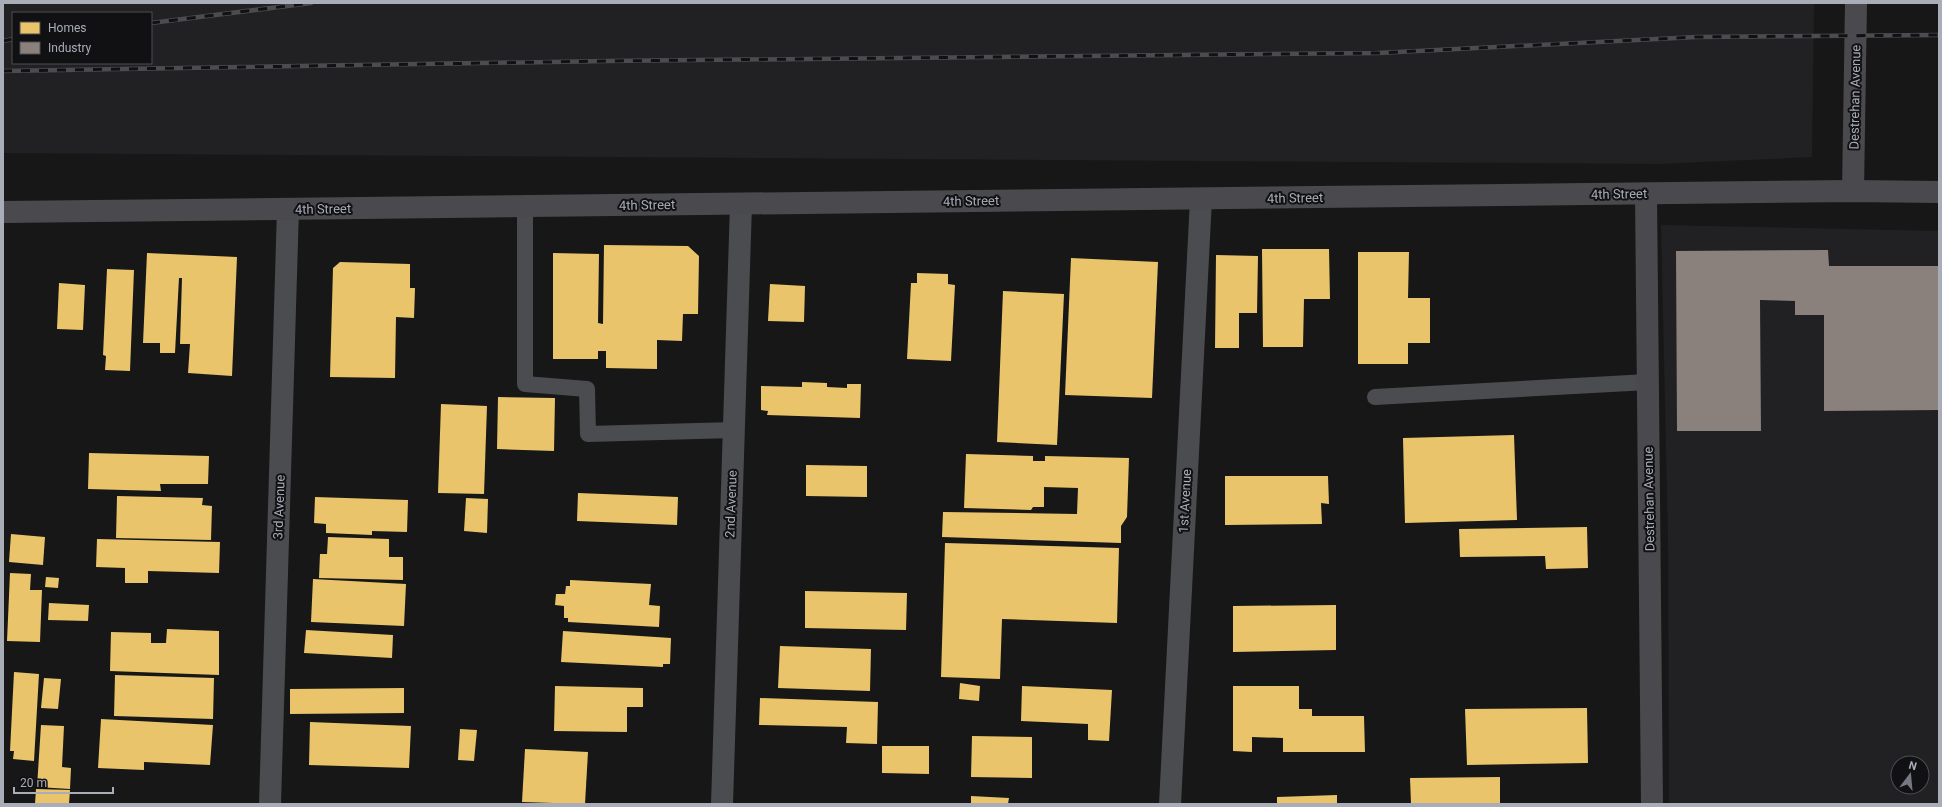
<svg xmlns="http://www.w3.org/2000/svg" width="1942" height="807" viewBox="0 0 1942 807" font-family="Roboto,sans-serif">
	<rect width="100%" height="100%" fill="#171717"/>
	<!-- built -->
	<g fill="#212123" fill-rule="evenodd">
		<path d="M3 3H1814L1812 157 1659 164 3 153ZM13 13H151V63H13Z"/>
		<path d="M1661 225 1939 231V804H1669L1668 537ZM1898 763H1922V787H1898Z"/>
	</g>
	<!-- homes -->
	<g fill="#e9c46a">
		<path d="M604 245 688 246 699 256 698 314H683L682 341 657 340V369L606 368V351H598V359H553V253L599 254 598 323 603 324Z"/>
		<path d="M1262 249H1329L1330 299H1304L1303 347H1263Z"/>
		<path d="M1358 252H1409L1408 298H1430V343H1408V364H1358Z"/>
		<path d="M147 253 237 257 232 376 188 373 190 344H180L182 278H179L175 353H160V343H143Z"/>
		<path d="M1216 255 1258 256 1257 313H1239V348H1215Z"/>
		<path d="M1071 258 1158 262 1152 398 1065 395Z"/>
		<path d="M340 262 410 264V288H415L414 318 396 317 395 378 330 377 333 268Z"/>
		<path d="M107 269 134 270 130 371 105 370 106 356 103 355Z"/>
		<path d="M917 273 948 274V284L955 285 951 361 907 359 911 283H917Z"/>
		<path d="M59 283 85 285 83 330 57 329Z"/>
		<path d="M770 284 805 286 804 322 768 321Z"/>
		<path d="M1003 291 1064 294 1057 445 997 442Z"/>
		<path d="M802 382 827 383V387L847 388V384H861L860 418 767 415 768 411 761 410V386L802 387Z"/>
		<path d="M498 397 555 398 554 451 497 449Z"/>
		<path d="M441 404 487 406 484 494 438 493Z"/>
		<path d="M1514 435 1517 520 1405 523 1403 438Z"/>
		<path d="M89 453 209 456 208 484H160L161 491 88 489Z"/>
		<path d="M966 454 1033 456V461H1045V456L1129 458 1127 517 1121 526V543L942 537 943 512 1077 514 1078 488 1044 487V507H1033L1031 510 964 508Z"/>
		<path d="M806 465 867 466V497L806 496Z"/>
		<path d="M1225 476H1328L1329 504 1321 503 1322 524 1225 525Z"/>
		<path d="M578 493 678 497 677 525 577 521Z"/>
		<path d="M117 496 203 498 202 505 212 506 211 540 116 538Z"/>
		<path d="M315 497 408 500 407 532 372 531V535L326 533V524L314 523Z"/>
		<path d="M466 498 488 499 487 533 464 531Z"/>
		<path d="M1587 527 1588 568 1546 569 1545 556 1460 557 1459 529Z"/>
		<path d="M11 534 45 537 43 565 9 562Z"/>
		<path d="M328 537 389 539V557H403V580L319 578 320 554H327Z"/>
		<path d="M97 539 220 542 219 573 148 571V583H125V568L96 567Z"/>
		<path d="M945 543 1119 548 1117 623 1002 619 1000 679 941 677Z"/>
		<path d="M10 573 31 574 30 590H42L40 642 7 641Z"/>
		<path d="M46 577 59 578 58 588 45 587Z"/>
		<path d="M313 579 406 584 404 626 311 622Z"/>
		<path d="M570 580 651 584 649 605 660 606 659 627 568 622V618H564V606L555 605 556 594H565L566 586H570Z"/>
		<path d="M805 591 907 593 906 630 805 628Z"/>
		<path d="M49 603 89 605 88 621 48 620Z"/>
		<path d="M1336 605V650L1233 652V606Z"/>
		<path d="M167 629 219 631V675L110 671 111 632 151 633V643H166Z"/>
		<path d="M306 630 393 635 392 658 304 653Z"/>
		<path d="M563 631 671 638 670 664H663V667L561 662Z"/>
		<path d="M780 646 871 649 870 691 778 688Z"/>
		<path d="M14 672 39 674 34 761 13 759 14 751H10Z"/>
		<path d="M115 675 214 678 213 719 114 716Z"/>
		<path d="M44 678 61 679 58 709 41 708Z"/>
		<path d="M960 683 980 686 979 701 959 699Z"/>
		<path d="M555 686 643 688V707H627V732L554 731Z"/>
		<path d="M1022 686 1112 690 1109 741 1088 740V724L1021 721Z"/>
		<path d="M1233 686H1299V709H1312V716H1364L1365 752H1283V738L1252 737V752L1233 751Z"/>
		<path d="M404 688V713L290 714V689Z"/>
		<path d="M760 698 878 702 877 744 846 743 847 727 759 725Z"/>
		<path d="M1587 708 1588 763 1467 765 1465 709Z"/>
		<path d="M101 719 213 725 210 765 144 762V770L98 768Z"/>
		<path d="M310 722 411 726 409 768 309 765Z"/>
		<path d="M41 725 64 726 62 767 71 768 70 789 37 787Z"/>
		<path d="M460 729 477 730 474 761 458 760Z"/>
		<path d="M972 736 1032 737V778L971 777Z"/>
		<path d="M882 746H929V774L882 773Z"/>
		<path d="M525 749 588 752 585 804 522 802Z"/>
		<path d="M1500 777V804H1411L1410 778Z"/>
		<path d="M36 789 70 790 69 804H35Z"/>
		<path d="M1337 795V804H1277V797Z"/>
		<path d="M971 796 1009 798 1008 804H971Z"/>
	</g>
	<!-- industry -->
	<path fill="#8a817c" d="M1828 250 1829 266H1939V410L1824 411V315H1795V301L1760 300 1761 431H1677L1676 251Z"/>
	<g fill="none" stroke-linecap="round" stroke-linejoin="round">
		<!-- service -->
		<g stroke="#4b4c50" stroke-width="16">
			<path d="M525 207V384L587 389 588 434 734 430"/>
			<path d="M1375 397 1648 382"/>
		</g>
		<!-- minor -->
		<g stroke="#4b4c50" stroke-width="22">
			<path d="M270 804 288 209"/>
			<path d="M722 804 741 204"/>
			<path d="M1170 804 1201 199"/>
		</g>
		<!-- secondary -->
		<g stroke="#4a4a4e" stroke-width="22">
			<path d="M1853 191 1856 3"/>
			<path d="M1646 194 1652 804"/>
			<path d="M3 212 1853 191 1939 192"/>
		</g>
		<!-- rail casing -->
		<g stroke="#4b4c4f" stroke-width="4.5">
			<g id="rail">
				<path d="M151 23 311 3"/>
				<path d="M3 41 13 39"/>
				<path d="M3 71 607 61 1378 53 1696 37 1939 35"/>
			</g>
		</g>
		<!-- rail -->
		<use href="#rail" stroke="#111113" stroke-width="3" stroke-dasharray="9" stroke-linecap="butt"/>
	</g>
	<g text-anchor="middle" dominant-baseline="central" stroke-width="4" stroke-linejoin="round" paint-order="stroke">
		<!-- street labels -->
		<g font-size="13" fill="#a8adb8" stroke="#111113">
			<text transform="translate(1855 97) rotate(-89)">Destrehan Avenue</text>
			<text transform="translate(1619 194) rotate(-1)">4th Street</text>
			<text transform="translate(1295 198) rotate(-1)">4th Street</text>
			<text transform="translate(971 201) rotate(-1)">4th Street</text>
			<text transform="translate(647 205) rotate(-1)">4th Street</text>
			<text transform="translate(323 209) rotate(-1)">4th Street</text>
			<text transform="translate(1649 499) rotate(-91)">Destrehan Avenue</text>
			<text transform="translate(1185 501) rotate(-87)">1st Avenue</text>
			<text transform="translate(731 504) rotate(-88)">2nd Avenue</text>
			<text transform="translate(279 507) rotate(-88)">3rd Avenue</text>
		</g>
	</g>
	<!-- border -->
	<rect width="1942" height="807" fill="none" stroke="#a8adb8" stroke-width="8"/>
	<!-- legend -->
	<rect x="12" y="12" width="140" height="52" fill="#111113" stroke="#4d4f55"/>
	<rect x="20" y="22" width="20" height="12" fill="#e9c46a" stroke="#4d4f55"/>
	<text x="48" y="32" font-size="12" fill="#a8adb8">Homes</text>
	<rect x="20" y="42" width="20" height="12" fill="#8a817c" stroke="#4d4f55"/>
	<text x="48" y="52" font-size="12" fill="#a8adb8">Industry</text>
	<!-- north arrow -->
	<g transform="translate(1910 775) rotate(16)"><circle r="19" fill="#111113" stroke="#4d4f55"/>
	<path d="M0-3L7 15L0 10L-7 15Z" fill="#757880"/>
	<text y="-6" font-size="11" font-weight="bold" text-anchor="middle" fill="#a8adb8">N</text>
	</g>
	<!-- scale -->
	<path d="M14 787v6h99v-6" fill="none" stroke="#a8adb8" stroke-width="2"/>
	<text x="20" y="787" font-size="12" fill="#a8adb8" stroke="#111113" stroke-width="3" paint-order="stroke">20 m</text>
</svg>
